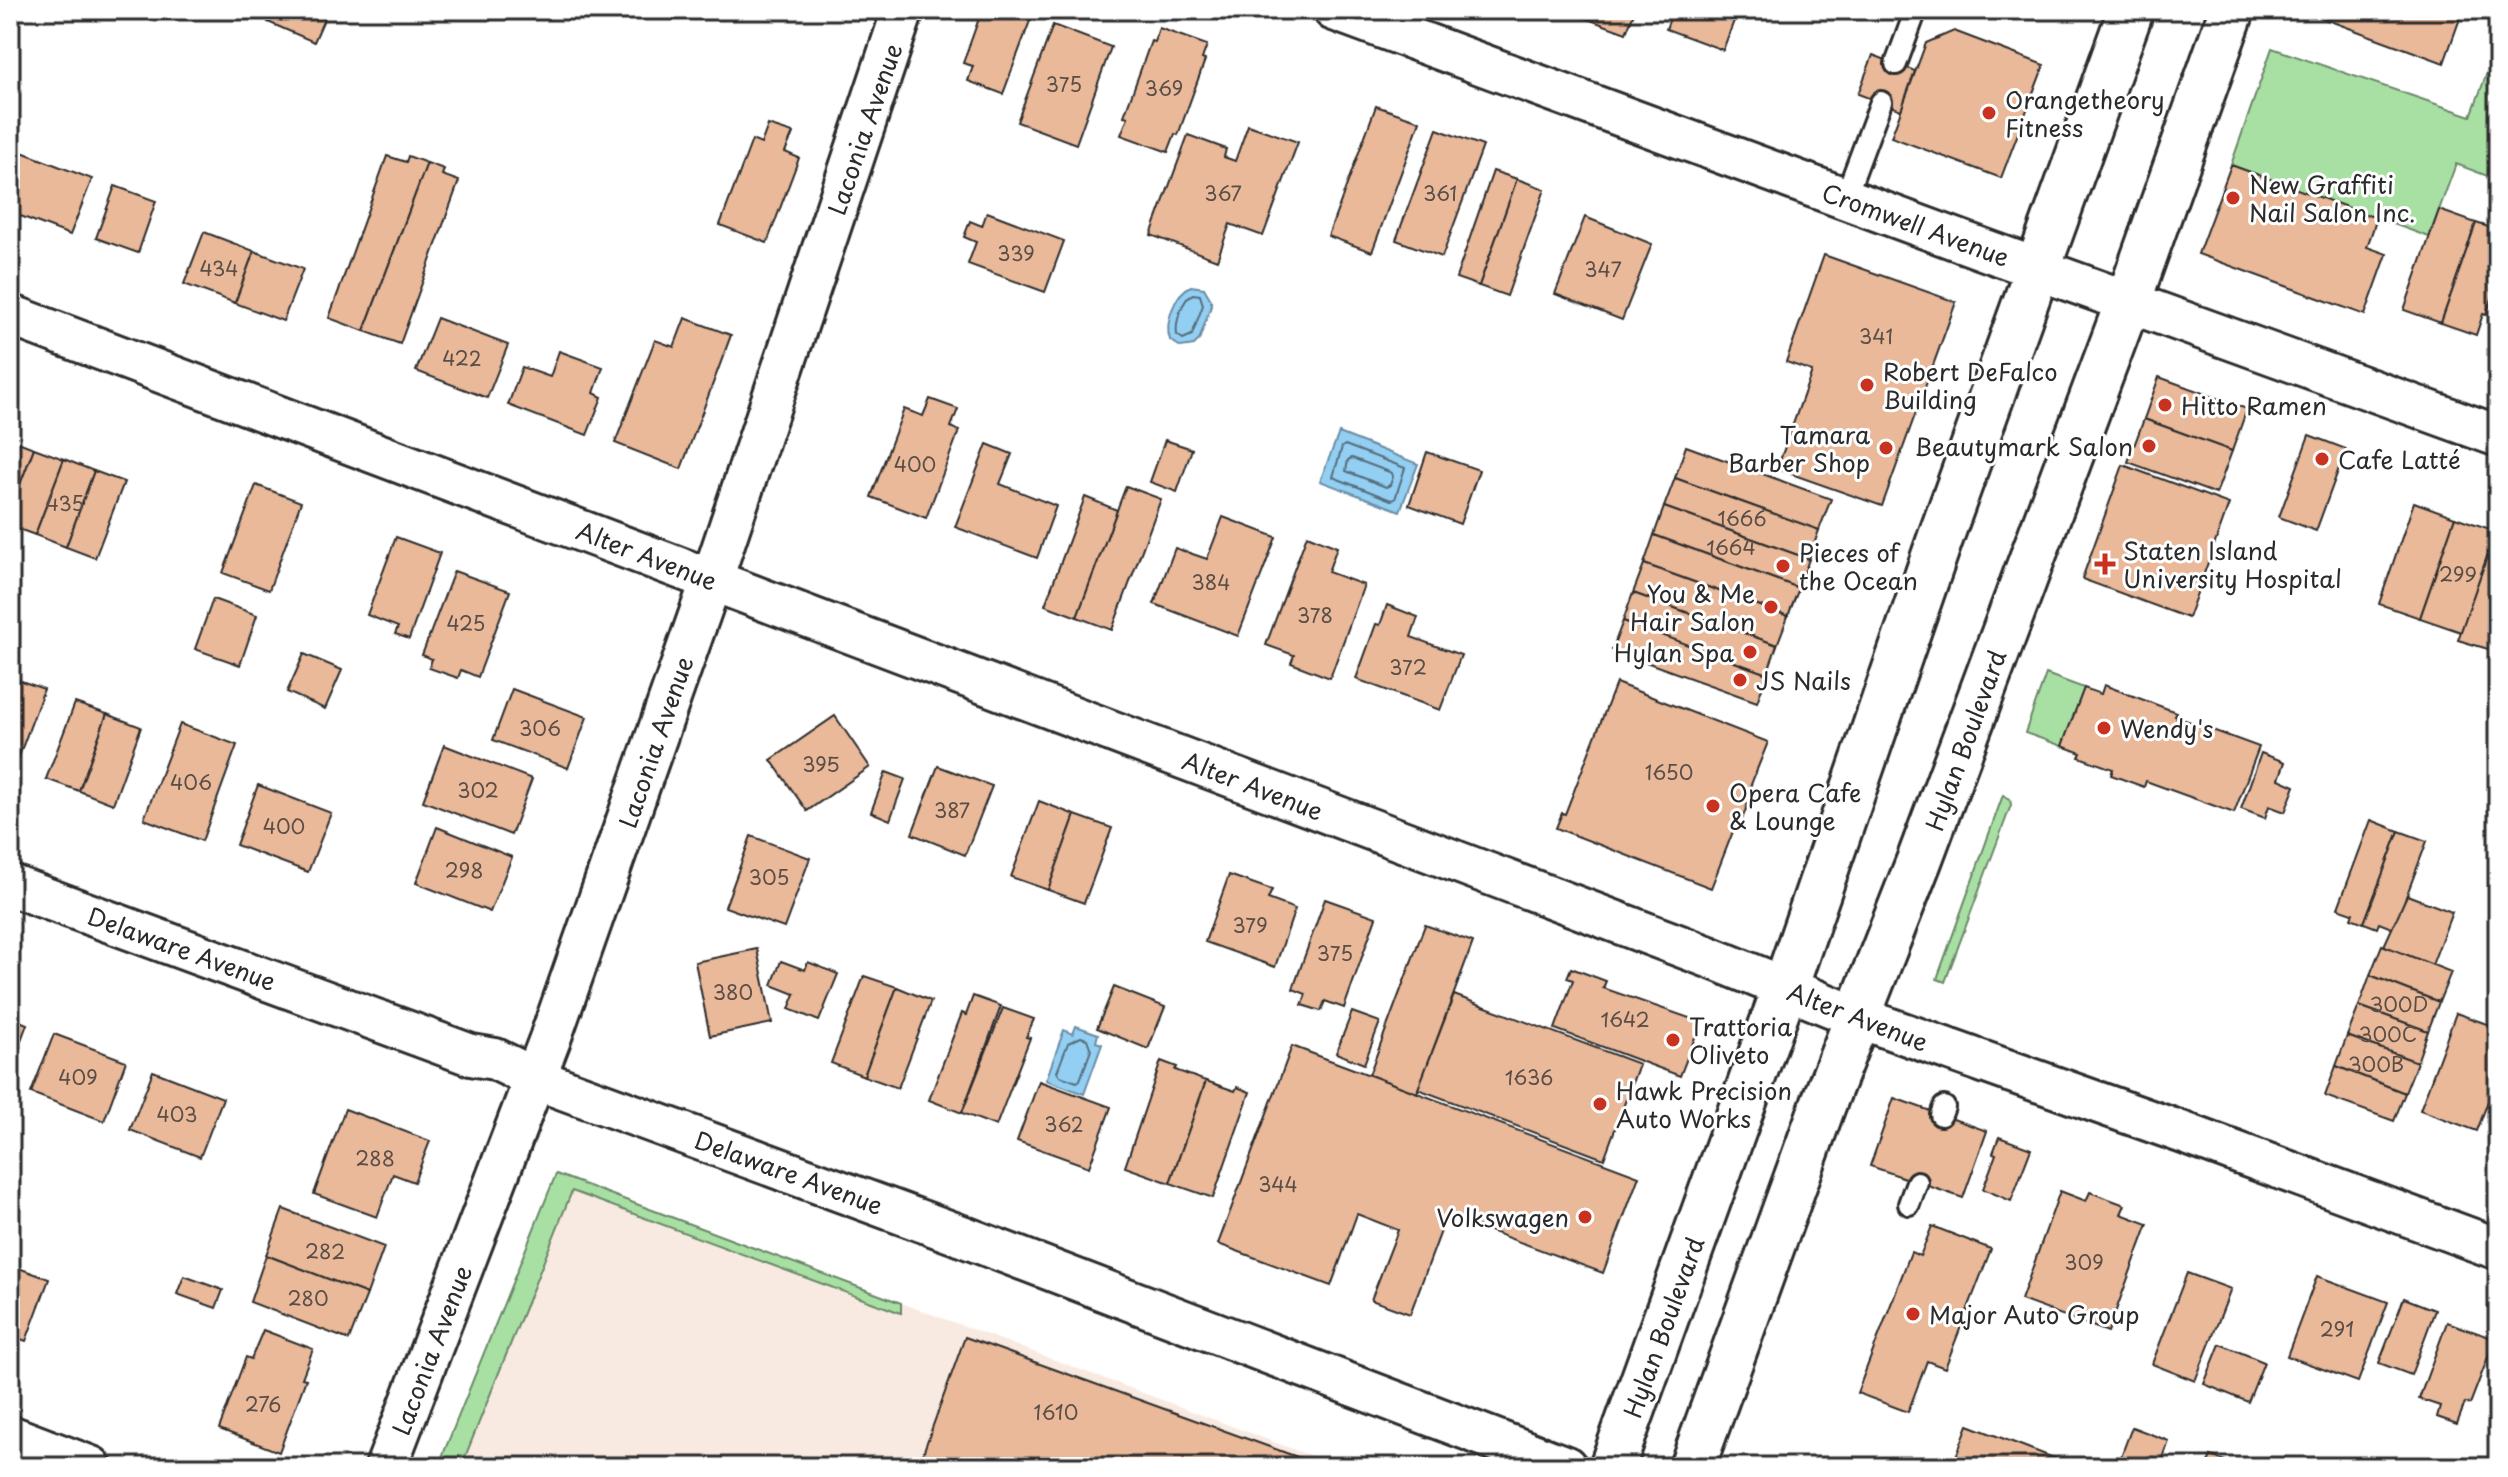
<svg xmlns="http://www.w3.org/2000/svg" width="2508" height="1477" viewBox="0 0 2508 1477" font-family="'Playpen Sans',sans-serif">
	<rect width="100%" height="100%" fill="#fff"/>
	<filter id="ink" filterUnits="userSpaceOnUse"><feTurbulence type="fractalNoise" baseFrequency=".0125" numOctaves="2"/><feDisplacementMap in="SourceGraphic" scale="16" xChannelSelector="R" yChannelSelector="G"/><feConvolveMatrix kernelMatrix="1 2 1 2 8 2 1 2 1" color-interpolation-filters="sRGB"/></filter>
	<g filter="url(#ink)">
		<!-- built -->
		<path fill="#f8eae1" d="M556 1174 1341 1467H438Z"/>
		<!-- green -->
		<g fill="#a8e0a4" stroke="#6a8668" stroke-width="2">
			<path d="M2498 43V157L2490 177 2456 164 2429 237 2231 165 2272 48 2471 116Z"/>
			<path d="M2046 674 2084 688 2062 746 2025 733Z"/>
			<path d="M2003 795 2010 799 2011 805 1945 982 1937 979Z"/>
			<path d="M556 1174 901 1303V1313L572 1191 461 1467H438Z"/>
		</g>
		<!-- water -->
		<g fill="#93cff3" stroke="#698da3" stroke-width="2">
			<path d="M1191 286 1204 288 1211 300V306L1199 340 1194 345 1181 347 1170 340C1164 323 1175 293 1191 286Z"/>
			<path d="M1339 433 1418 464 1400 511 1320 481Z"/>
			<path d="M1076 1026 1098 1034 1096 1042 1102 1044 1084 1094 1046 1080 1064 1030 1073 1034Z"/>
		</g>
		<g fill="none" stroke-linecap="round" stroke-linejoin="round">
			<!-- shore -->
			<g stroke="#556d7b" stroke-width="2">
				<path d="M1193 294 1200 295 1203 305 1192 335 1183 339 1177 335C1175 323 1182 299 1193 294Z"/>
				<path d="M1345 445 1405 468 1395 499 1391 500 1333 477 1342 447Z"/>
				<path d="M1352 458 1392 473 1393 477 1390 485 1386 487 1346 471 1348 460Z"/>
				<path d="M1081 1037 1087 1039 1091 1050 1080 1080 1077 1082 1060 1076 1057 1072 1068 1043Z"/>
			</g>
		</g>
		<!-- building -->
		<g fill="#e9b99a" stroke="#2b2b2b" stroke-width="2">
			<path d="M274 10H328L314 42 268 22Z"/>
			<path d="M982 10H1034L1003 94 968 81 973 66 963 63Z"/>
			<path d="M1581 10H1635L1626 33 1579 16Z"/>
			<path d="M1673 10H1738L1723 50 1666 29Z"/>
			<path d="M2300 10H2463L2444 63Z"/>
			<path d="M1053 25 1111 47 1076 144 1017 122Z"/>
			<path d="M1159 28 1207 45 1202 59 1205 60 1178 135 1175 134 1168 152 1121 135 1128 117 1124 116 1151 41 1154 42Z"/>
			<path d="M1954 31 2044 65 2001 178 1891 137 1926 43Z"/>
			<path d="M1873 55 1915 71 1901 110 1858 94Z"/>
			<path d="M1376 106 1420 121 1372 252 1328 236Z"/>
			<path d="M768 125 793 133 785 152 799 158 767 243 720 225 752 140 761 144Z"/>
			<path d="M1248 125 1298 142 1263 236 1230 224 1217 260 1151 235 1188 135 1226 149 1224 157 1235 161Z"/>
			<path d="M1437 129 1483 146 1442 257 1396 240Z"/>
			<path d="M14 149 92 179 70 235 10 212V160Z"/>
			<path d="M387 156 406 162 408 156 427 163 364 331 329 318Z"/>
			<path d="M427 163 444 169 442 175 459 181 400 344 364 331Z"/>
			<path d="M2231 165 2377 218 2367 247 2387 254 2365 315 2198 254Z"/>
			<path d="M1493 171 1517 179 1479 286 1456 278Z"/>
			<path d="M1517 179 1545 189 1507 296 1479 286Z"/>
			<path d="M115 186 156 201 138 253 96 238Z"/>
			<path d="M2439 210 2476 223 2441 323 2404 310Z"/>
			<path d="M987 212 1064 241 1045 292 968 264 976 242 964 237 970 221 982 226Z"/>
			<path d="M1585 217 1652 244 1622 320 1555 294Z"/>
			<path d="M2476 223 2498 230V282L2486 315 2483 314 2476 335 2441 323Z"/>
			<path d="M204 232 254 251 235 303 184 284Z"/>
			<path d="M254 251 303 269 283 321 235 303Z"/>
			<path d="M1824 255 1956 302 1882 506 1777 469 1812 371 1786 362Z"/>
			<path d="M437 318 508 345 487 398 416 371Z"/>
			<path d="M685 318 731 335 681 469 615 443 655 340 674 347Z"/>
			<path d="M559 351 603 367 594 393 602 397 587 435 508 405 522 367 550 377Z"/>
			<path d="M2159 377 2247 409 2232 451 2144 419Z"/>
			<path d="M930 399 958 409 951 427 959 431 926 518 871 497 904 409 923 416Z"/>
			<path d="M2144 419 2232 451 2216 494 2128 462Z"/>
			<path d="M2309 435 2346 449 2316 531 2279 517Z"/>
			<path d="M10 439 34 448 10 511Z"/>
			<path d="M1165 440 1192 449 1177 492 1150 482Z"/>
			<path d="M987 444 1012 454 1000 484 1056 506 1037 558 955 527Z"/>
			<path d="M1686 446 1831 499 1819 530 1675 478Z"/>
			<path d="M34 448 64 459 35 535 10 526V511Z"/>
			<path d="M1427 452 1479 470 1460 524 1409 505Z"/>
			<path d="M64 459 94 471 66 547 35 535Z"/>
			<path d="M2123 465 2229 504 2188 618 2082 579Z"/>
			<path d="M94 471 124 482 95 558 66 547Z"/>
			<path d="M1675 478 1819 530 1809 559 1664 507Z"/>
			<path d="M256 485 301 502 269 590 223 573Z"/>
			<path d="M1126 486 1161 499 1112 630 1077 617Z"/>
			<path d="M1085 497 1117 510 1077 617 1045 605Z"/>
			<path d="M2414 502 2455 517 2420 618 2379 604Z"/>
			<path d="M1664 507 1809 559 1799 588 1654 535Z"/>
			<path d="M1223 517 1276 537 1238 636 1154 604 1175 548 1207 559Z"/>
			<path d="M2455 517 2496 531 2461 632 2420 618Z"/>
			<path d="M2496 531H2498V652L2458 640Z"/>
			<path d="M1307 535 1337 547 1328 572 1364 585 1330 678 1291 663 1294 655 1266 645Z"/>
			<path d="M1654 535 1799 588 1788 616 1644 564Z"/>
			<path d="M396 537 440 553 409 639 395 634 398 627 367 615Z"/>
			<path d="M1644 564 1788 616 1777 645 1633 593Z"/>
			<path d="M454 571 510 591 478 677 461 670 458 678 429 668 432 659 422 655Z"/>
			<path d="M1633 593 1777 645 1767 674 1623 621Z"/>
			<path d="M213 599 257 615 240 665 195 649Z"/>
			<path d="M1387 605 1418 617 1411 637 1461 655 1440 710 1356 679 1376 624 1380 625Z"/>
			<path d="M1623 621 1767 674 1757 702 1612 650Z"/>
			<path d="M304 654 342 670 325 709 287 692Z"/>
			<path d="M10 677 44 689 15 767 10 765Z"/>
			<path d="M1616 683 1768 742 1744 802 1748 803 1738 831 1734 829 1711 888 1556 828 1562 813 1565 814Z"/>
			<path d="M2104 685 2176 712 2174 716 2259 747 2234 813 2146 781 2144 787 2111 775 2113 769 2079 757 2081 753 2062 746 2084 688 2101 694Z"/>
			<path d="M512 689 587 717 568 768 493 740Z"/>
			<path d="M75 703 107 714 79 791 46 779Z"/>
			<path d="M107 714 141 727 113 804 79 791Z"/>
			<path d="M835 716 870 767 807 811 771 760Z"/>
			<path d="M180 724 237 745 202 841 144 819Z"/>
			<path d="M444 745 532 779 511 835 423 801Z"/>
			<path d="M2261 753 2285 762 2279 779 2295 786 2285 812 2269 806 2265 818 2241 809Z"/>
			<path d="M938 766 992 786 965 855 912 834Z"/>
			<path d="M886 772 905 779 890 820 871 812Z"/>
			<path d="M258 785 331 813 308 872 236 845Z"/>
			<path d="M1039 801 1075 815 1048 890 1011 877Z"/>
			<path d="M1075 815 1112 828 1084 903 1048 890Z"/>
			<path d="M2371 820 2399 831 2364 923 2351 918 2353 913 2338 908Z"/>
			<path d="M437 827 512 857 490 912 416 883Z"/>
			<path d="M2399 831 2427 841 2394 929 2379 923 2377 928 2364 923Z"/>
			<path d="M751 836 810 858 784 928 725 907Z"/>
			<path d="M1229 875 1272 890 1268 899 1295 909 1275 967 1205 942Z"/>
			<path d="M2407 895 2452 912 2432 965 2384 946Z"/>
			<path d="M1325 899 1376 917 1344 1008 1325 1001 1321 1011 1302 1005 1306 994 1293 989Z"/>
			<path d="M1425 925 1473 942 1417 1093 1369 1075Z"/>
			<path d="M2382 945 2451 972 2439 1002 2370 975Z"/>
			<path d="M757 949 772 1023 710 1036 695 962Z"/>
			<path d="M781 961 805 970 808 962 838 974 819 1021 789 1009 795 994 772 985Z"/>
			<path d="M1571 968 1606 981 1603 988 1701 1022 1680 1076 1555 1029 1573 980 1567 978Z"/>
			<path d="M2370 975 2439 1002 2428 1031 2359 1006Z"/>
			<path d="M864 976 897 987 864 1076 831 1063Z"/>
			<path d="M897 987 931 1001 898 1088 864 1076Z"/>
			<path d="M1114 987 1165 1007 1148 1049 1097 1028Z"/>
			<path d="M1454 995 1639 1064 1604 1159 1418 1089Z"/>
			<path d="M973 996 1001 1006 962 1113 929 1100 962 1013 966 1015Z"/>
			<path d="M2359 1006 2428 1031 2417 1062 2347 1036Z"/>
			<path d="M1003 1008 1034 1019 1026 1037 1030 1038 996 1126 962 1113Z"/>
			<path d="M1352 1012 1380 1022 1364 1064 1336 1053Z"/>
			<path d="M2456 1013 2498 1028V1074L2477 1131 2420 1110Z"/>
			<path d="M10 1017 27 1024 10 1070Z"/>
			<path d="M54 1034 126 1061 104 1121 31 1093Z"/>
			<path d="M2347 1036 2417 1062 2405 1093 2336 1066Z"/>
			<path d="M1292 1046 1639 1176 1603 1273 1447 1215 1410 1314 1371 1300 1398 1230 1357 1214 1331 1286 1218 1244Z"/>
			<path d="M1161 1061 1177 1067 1175 1070 1206 1081 1170 1183 1125 1167Z"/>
			<path d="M2336 1066 2405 1093 2394 1121 2325 1096Z"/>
			<path d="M153 1071 223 1098 200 1157 130 1130Z"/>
			<path d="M1039 1081 1111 1107 1089 1167 1017 1141Z"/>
			<path d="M1206 1081 1235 1091 1237 1087 1250 1092 1213 1198 1170 1183Z"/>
			<path d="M1894 1098 1987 1131 1963 1198 1870 1166Z"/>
			<path d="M345 1109 430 1141 414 1182 393 1174 377 1217 314 1194Z"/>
			<path d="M1999 1137 2031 1149 2011 1201 1983 1189 1996 1154 1993 1153Z"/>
			<path d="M2060 1191 2086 1201 2090 1192 2125 1205 2121 1214 2148 1224 2108 1332 2021 1300Z"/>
			<path d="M283 1209 384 1247 367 1294 266 1255Z"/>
			<path d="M1932 1226 1991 1249 1945 1368 1927 1361 1908 1412 1857 1393 1911 1252 1920 1256Z"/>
			<path d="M266 1255 367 1294 349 1340 250 1302Z"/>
			<path d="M13 1266 49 1279 26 1341 10 1335V1274Z"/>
			<path d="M2187 1273 2231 1289 2195 1381 2152 1364Z"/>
			<path d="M184 1276 223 1290 216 1308 177 1294Z"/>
			<path d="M2317 1276 2388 1302 2358 1382 2287 1356Z"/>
			<path d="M2404 1298 2435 1310 2411 1375 2379 1363Z"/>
			<path d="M2447 1322 2495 1339 2470 1404 2465 1403 2457 1424 2437 1417 2440 1406 2419 1399Z"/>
			<path d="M263 1330 313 1349 302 1378 306 1379 279 1452 219 1429 246 1357 251 1359Z"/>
			<path d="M965 1337 1325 1467H918Z"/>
			<path d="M2220 1344 2264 1362 2248 1402 2204 1384Z"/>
			<path d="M1968 1425 2059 1460 2056 1467H1952Z"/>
			<path d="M2132 1427 2169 1441 2160 1467H2117Z"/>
			<path d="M2211 1456 2241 1467H2206Z"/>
		</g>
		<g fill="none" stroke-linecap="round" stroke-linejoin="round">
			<!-- service casing -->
			<g stroke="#2b2b2b" stroke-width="26">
				<g id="service">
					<path d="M1896 64 1916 10"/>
					<path d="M1845 198 1881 102"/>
					<path d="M1941 1115 1944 1107"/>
					<path d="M1909 1204 1917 1182"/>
				</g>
			</g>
			<!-- minor casing -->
			<g stroke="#2b2b2b" stroke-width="46">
				<g id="minor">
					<path d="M1334 10 1985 250 2498 436"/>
					<path d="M10 315 1709 957 1857 1017 2184 1133 2498 1249"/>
					<path d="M10 885 471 1055 495 1059 536 1079 962 1236 1566 1467"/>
					<path d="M10 1436 91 1467"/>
					<path d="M386 1467 550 1039 712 579 903 10"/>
				</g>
			</g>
			<!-- primary casing -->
			<g stroke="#2b2b2b" stroke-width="50">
				<g id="primary">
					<path d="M1612 1467 1785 988 1940 539 2131 10"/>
					<path d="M1692 1467 1823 1105 1919 861 2128 302 2232 10"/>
				</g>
			</g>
			<!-- service -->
			<use href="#service" stroke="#fff" stroke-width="20"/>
			<!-- minor -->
			<use href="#minor" stroke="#fff" stroke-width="40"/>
			<!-- primary -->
			<use href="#primary" stroke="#fff" stroke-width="44"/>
		</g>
	</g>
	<!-- markers -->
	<g fill="#c8321e" stroke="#fff" stroke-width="3">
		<circle cx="1989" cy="113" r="8"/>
		<circle cx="2233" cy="198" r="8"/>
		<circle cx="1867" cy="385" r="8"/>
		<circle cx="2165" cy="405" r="8"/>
		<circle cx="2149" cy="446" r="8"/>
		<circle cx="1886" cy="448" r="8"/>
		<circle cx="2322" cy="459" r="8"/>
		<path d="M2101 552h8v8h8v8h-8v8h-8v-8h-8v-8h8z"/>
		<circle cx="1783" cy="566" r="8"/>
		<circle cx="1771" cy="607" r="8"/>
		<circle cx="1750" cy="652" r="8"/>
		<circle cx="1740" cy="680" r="8"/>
		<circle cx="2104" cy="728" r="8"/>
		<circle cx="1713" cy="806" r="8"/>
		<circle cx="1673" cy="1040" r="8"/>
		<circle cx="1600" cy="1104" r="8"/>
		<circle cx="1585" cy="1217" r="8"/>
		<circle cx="1913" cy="1314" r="8"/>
	</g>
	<g text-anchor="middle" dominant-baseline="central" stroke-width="6" stroke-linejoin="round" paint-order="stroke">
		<!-- number labels -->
		<g font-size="20" fill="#5a4e47">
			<text x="1064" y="84">375</text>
			<text x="1164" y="88">369</text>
			<text x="1223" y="193">367</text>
			<text x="1440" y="193">361</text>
			<text x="1016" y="253">339</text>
			<text x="219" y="268">434</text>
			<text x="1603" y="269">347</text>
			<text x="1876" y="336">341</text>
			<text x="462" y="358">422</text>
			<text x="915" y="464">400</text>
			<text x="65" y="503">435</text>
			<text x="1742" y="518">1666</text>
			<text x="1731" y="547">1664</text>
			<text x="2458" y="574">299</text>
			<text x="1211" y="582">384</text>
			<text x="1315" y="615">378</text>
			<text x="466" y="623">425</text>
			<text x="1408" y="667">372</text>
			<text x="540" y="728">306</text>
			<text x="821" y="764">395</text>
			<text x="1669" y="772">1650</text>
			<text x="191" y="782">406</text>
			<text x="478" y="790">302</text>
			<text x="952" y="810">387</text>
			<text x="284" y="826">400</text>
			<text x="464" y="870">298</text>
			<text x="769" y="877">305</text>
			<text x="1250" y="925">379</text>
			<text x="1335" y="953">375</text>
			<text x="733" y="992">380</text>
			<text x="2399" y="1004">300D</text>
			<text x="1625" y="1019">1642</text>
			<text x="2388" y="1034">300C</text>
			<text x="2376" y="1064">300B</text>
			<text x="78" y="1077">409</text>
			<text x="1529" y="1077">1636</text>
			<text x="177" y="1114">403</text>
			<text x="1064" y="1124">362</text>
			<text x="375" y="1158">288</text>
			<text x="1278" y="1184">344</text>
			<text x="325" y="1251">282</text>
			<text x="2084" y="1262">309</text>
			<text x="308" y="1298">280</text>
			<text x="2337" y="1329">291</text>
			<text x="263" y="1404">276</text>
			<text x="1056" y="1412">1610</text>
		</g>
		<!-- poi labels -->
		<g font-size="24" fill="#2b2b2b" stroke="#fff" text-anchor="start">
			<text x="2005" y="99">Orangetheory<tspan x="2005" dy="28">Fitness</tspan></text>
			<text x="2249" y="184">New Graffiti<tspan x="2249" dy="28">Nail Salon Inc.</tspan></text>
			<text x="1883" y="371">Robert DeFalco<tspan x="1883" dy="28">Building</tspan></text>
			<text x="2181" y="405">Hitto Ramen</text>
			<text x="1870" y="434" text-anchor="end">Tamara<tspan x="1870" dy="28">Barber Shop</tspan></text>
			<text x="2133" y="446" text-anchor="end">Beautymark Salon</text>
			<text x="2338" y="459">Cafe Latté</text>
			<text x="2123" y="550">Staten Island<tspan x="2123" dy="28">University Hospital</tspan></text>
			<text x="1799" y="552">Pieces of<tspan x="1799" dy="28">the Ocean</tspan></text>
			<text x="1755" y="593" text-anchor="end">You &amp; Me<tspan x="1755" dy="28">Hair Salon</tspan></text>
			<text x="1734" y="652" text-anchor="end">Hylan Spa</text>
			<text x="1756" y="680">JS Nails</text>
			<text x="2120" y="728">Wendy's</text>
			<text x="1729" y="792">Opera Cafe<tspan x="1729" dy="28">&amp; Lounge</tspan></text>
			<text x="1689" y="1026">Trattoria<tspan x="1689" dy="28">Oliveto</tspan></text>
			<text x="1616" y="1090">Hawk Precision<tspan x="1616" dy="28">Auto Works</tspan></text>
			<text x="1569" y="1217" text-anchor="end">Volkswagen</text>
			<text x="1929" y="1314">Major Auto Group</text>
		</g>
		<!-- street labels -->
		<g font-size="24" fill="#2b2b2b" stroke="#fff">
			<text transform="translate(864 129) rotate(-71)">Laconia Avenue</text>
			<text transform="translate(1916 224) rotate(20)">Cromwell Avenue</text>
			<text transform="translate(647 555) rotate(21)">Alter Avenue</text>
			<text transform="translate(1965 740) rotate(-70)">Hylan Boulevard</text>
			<text transform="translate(655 742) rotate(-71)">Laconia Avenue</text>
			<text transform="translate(1253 785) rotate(21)">Alter Avenue</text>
			<text transform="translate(182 948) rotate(20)">Delaware Avenue</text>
			<text transform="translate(1858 1016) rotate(21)">Alter Avenue</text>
			<text transform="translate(789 1172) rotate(20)">Delaware Avenue</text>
			<text transform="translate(1663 1327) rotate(-70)">Hylan Boulevard</text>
			<text transform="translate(431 1350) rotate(-69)">Laconia Avenue</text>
		</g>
	</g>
	<!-- margin -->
	<rect width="2508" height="1477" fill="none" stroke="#fff" stroke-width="40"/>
	<rect x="20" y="20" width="2468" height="1437" fill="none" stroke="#2b2b2b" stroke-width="3" filter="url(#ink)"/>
</svg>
